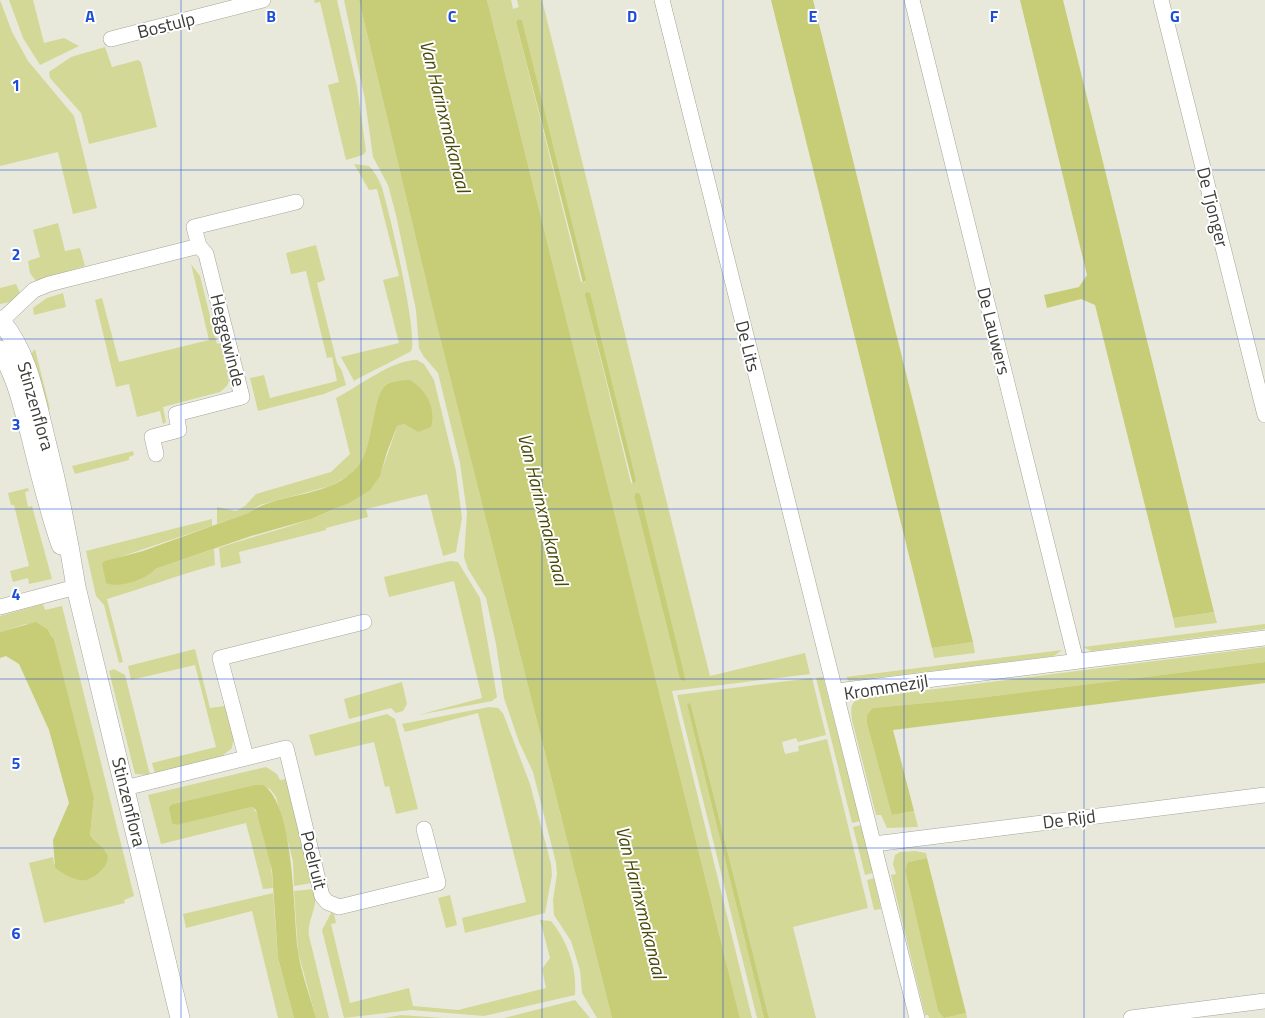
<svg xmlns="http://www.w3.org/2000/svg" width="1265" height="1018" viewBox="0 0 1265 1018" font-family="'Titillium Web',sans-serif">
	<rect width="100%" height="100%" fill="#e8e9db"/>
	<!-- green -->
	<g fill="#d3d896" fill-rule="evenodd">
		<path d="M0 0 12 32 28 61 74 116 97 208 73 214 58 152 0 166Z"/>
		<path d="M9 0H33L44 43 64 38 79 46 40 65 23 38Z"/>
		<path d="M314 0H337L357 87 366 151 363 155 346 160 328 85 339 82 320 2 315 3Z"/>
		<path d="M344 0H359L434 314 612 1018H597L582 993 580 970 571 941 554 915 553 900 557 874 556 863 533 772 519 742 504 698 496 644 486 598 468 569 464 557 467 513 460 463 438 373 424 357 419 348 416 310 396 215 388 185 373 157 365 100Z"/>
		<path d="M487 0H511L513 9 519 7 517 0H542L710 676 805 653 810 674 672 691 752 1018H740ZM518 19 522 20 585 283 581 282 516 22ZM585 295 633 484 631 483ZM635 494 680 679 634 496Z"/>
		<path d="M105 47 112 67 138 60 141 62 157 127 89 144 81 113 50 78 49 72 71 57Z"/>
		<path d="M354 164 369 166C374 171 378 178 381 185 388 204 419 338 411 351 409 353 362 376 354 381L341 357 399 343 383 280 399 276 377 189 369 190Z"/>
		<path d="M58 223 65 251 80 248 85 266 36 281 30 273 28 261 40 257 33 230Z"/>
		<path d="M316 245 325 280 317 283 337 363 342 371 346 385 324 394 258 411 250 378 264 375 270 398 337 381 332 357 327 358 306 271 291 274 286 253Z"/>
		<path d="M191 264 200 276 217 344 221 343 229 381 227 386 220 392 163 407 166 422 163 424 160 411 137 417 129 384 116 387 95 300 102 298 119 362 209 340Z"/>
		<path d="M16 284 20 293 10 302 0 304V288Z"/>
		<path d="M63 293 66 307 34 315 33 308 47 298Z"/>
		<path d="M35 349 50 409 44 410 30 355Z"/>
		<path d="M417 360 424 364 434 380 456 471 462 518 456 552 443 556 427 494 366 509 368 517 326 528V530L239 552 241 563 221 568 219 548C268 530 345 518 379 477 381 474 395 433 397 426L404 424 418 432 398 381 385 386 381 394 367 449 360 464 350 475 330 486 260 505 248 513 217 524V507L236 511 245 506 256 494 331 472 350 454 336 398C358 387 391 360 417 360Z"/>
		<path d="M133 451 134 455 129 457V460L75 474 72 466Z"/>
		<path d="M28 488 29 491 25 492 28 507 32 506 52 579 29 584 28 578 13 582 10 571 29 566 14 505H11L8 493Z"/>
		<path d="M212 519V526L102 563 155 569 214 549 215 565C178 575 144 588 107 599L123 662 119 663 104 605 96 596 86 551Z"/>
		<path d="M450 561 458 562 480 598 497 697 492 701 418 715 482 698 454 581 389 597 384 577Z"/>
		<path d="M43 604 45 610 62 606 134 896 124 900 125 903 44 923 29 863 53 857 54 864 107 853 90 835 94 798 51 634 26 624 0 632V616Z"/>
		<path d="M1214 612 1217 623 1175 628 1173 618Z"/>
		<path d="M1265 624V629L1092 651 1083 647Z"/>
		<path d="M973 642 975 653 934 658 932 648Z"/>
		<path d="M1265 647V662L978 698 873 708 892 815 914 811 918 827 887 828 881 815H876L852 720C851 710 850 705 857 699Z"/>
		<path d="M195 649 210 708 225 706 234 736 232 748 222 756 155 773 152 763 216 747 195 665 131 680 128 666Z"/>
		<path d="M1062 650 1054 656 849 681 846 677Z"/>
		<path d="M114 669 125 675 150 775 135 774 109 671Z"/>
		<path d="M823 677 860 821 852 823 816 678Z"/>
		<path d="M812 678 826 735 798 742 796 738 782 742 785 754 799 751 798 746 827 739 868 908 793 927 816 1018H769L691 705H687L764 1018H757L677 695Z"/>
		<path d="M402 682 407 704 403 711 396 713 391 708 349 719 344 699Z"/>
		<path d="M489 707 498 708 503 713 530 784 551 864 552 875 545 913 465 933 462 918 526 902 478 713 405 732 402 724Z"/>
		<path d="M387 714 395 719 418 809 396 814 389 786 385 787 374 742 315 756 309 735Z"/>
		<path d="M266 767 277 774 280 780 286 779 312 883 294 886 293 861 276 797 270 789 254 785 173 804 174 825 252 807C266 821 272 868 273 888L263 889 246 823 161 844 148 795Z"/>
		<path d="M861 825 873 873 865 875 853 827Z"/>
		<path d="M915 851 926 853 927 858 908 862 905 870 938 1011 944 1018 966 1013 967 1018H929L928 1015H925L891 875 896 874 893 864 895 855 900 852Z"/>
		<path d="M874 878 881 909 874 910 867 880Z"/>
		<path d="M314 889C319 909 307 918 309 936L329 1018H316L298 952 294 891Z"/>
		<path d="M273 893 278 958 294 1018H278L252 911 186 928 183 914Z"/>
		<path d="M450 895 457 925 446 928 438 898Z"/>
		<path d="M331 913 334 914 336 923 331 924 350 1003 409 988 413 1006 458 1010 546 988 542 969 550 958 540 920 551 921C568 942 577 968 575 995L484 1016 411 1010 344 1018 322 930Z"/>
		<path d="M575 1000 590 1018H504Z"/>
		<path d="M401 1015 444 1018H384Z"/>
	</g>
	<!-- water -->
	<g fill="#c7cc76">
		<path d="M359 0H487L740 1018H612L434 314Z"/>
		<path d="M771 0H813L973 642 932 648Z"/>
		<path d="M1020 0H1063L1214 612 1173 618 1095 305 1081 299 1047 308 1044 295 1079 287 1087 275Z"/>
		<path d="M518 19 522 20 586 280 583 283 516 22Z"/>
		<path d="M586 292 590 293 636 481 633 484 585 295Z"/>
		<path d="M410 380C427 391 436 407 431 427L418 432 404 424 397 426 387 452 380 476 370 490 351 502 311 519 251 536 155 569C147 579 118 589 106 583L102 563 105 561 143 551 248 513C281 491 331 499 358 466 374 446 372 399 385 386 391 381 403 380 410 380Z"/>
		<path d="M636 493 640 494 685 678 684 681 680 679 634 496Z"/>
		<path d="M36 622 47 629 54 640 94 798 90 835C95 842 102 846 106 852 113 863 96 878 86 880 78 882 60 873 55 867L53 840 69 803 49 730 19 664 6 656 0 658V632Z"/>
		<path d="M1265 662V683L893 730 914 811 892 815 867 723V715L873 708 978 698Z"/>
		<path d="M690 703 691 705 769 1018H764L687 705Z"/>
		<path d="M254 785H263C295 805 293 914 298 951 301 973 310 996 316 1018H294L278 958 272 870 256 810 252 807 176 825 172 823 169 807 173 804Z"/>
		<path d="M927 858 966 1013 944 1018 938 1011 905 870 908 862Z"/>
	</g>
	<g fill="none" stroke-linecap="round" stroke-linejoin="round">
		<!-- minor casing -->
		<g stroke="#a4a598" stroke-width="16">
			<g id="minor">
				<path d="M662 0 917 1018"/>
				<path d="M912 0 1076 661"/>
				<path d="M1161 0 1265 415"/>
				<path d="M111 39 263 0"/>
				<path d="M0 322 34 290 49 284 199 246"/>
				<path d="M156 454 152 437 179 430 176 414 242 397 206 254 199 246 194 227 296 202"/>
				<path d="M0 607 76 587"/>
				<path d="M837 691 1265 638"/>
				<path d="M246 757 220 658 364 622"/>
				<path d="M125 788 286 748 322 896 327 902 339 907 438 883 424 829"/>
				<path d="M874 844 1265 795"/>
				<path d="M1131 1018 1265 1001"/>
			</g>
		</g>
		<!-- tertiary casing -->
		<g stroke="#a4a598" stroke-width="20">
			<g id="tertiary">
				<path d="M0 320C28 353 35 396 45 437 58 487 68 536 76 587L180 1018"/>
				<path d="M0 350C17 377 23 407 31 437 40 474 49 510 61 545"/>
			</g>
		</g>
		<!-- minor -->
		<use href="#minor" stroke="#fff" stroke-width="15"/>
		<!-- tertiary -->
		<use href="#tertiary" stroke="#fff" stroke-width="19"/>
	</g>
	<!-- grid -->
	<path fill="none" stroke="#1d4ed8" stroke-width="1" stroke-opacity="0.55" d="M181 0V1018M361 0V1018M542 0V1018M723 0V1018M904 0V1018M1084 0V1018M0 170H1265M0 339H1265M0 509H1265M0 679H1265M0 848H1265"/>
	<g text-anchor="middle" dominant-baseline="central" stroke-width="4" stroke-linejoin="round" paint-order="stroke">
		<!-- street labels -->
		<g font-size="18" fill="#3c3d38" stroke="#fff">
			<text transform="translate(166 25) rotate(-14)">Bostulp</text>
			<text transform="translate(1213 207) rotate(76)">De Tjonger</text>
			<text transform="translate(994 331) rotate(76)">De Lauwers</text>
			<text transform="translate(228 340) rotate(76)">Heggewinde</text>
			<text transform="translate(748 346) rotate(76)">De Lits</text>
			<text transform="translate(36 406) rotate(74)">Stinzenflora</text>
			<text transform="translate(886 687) rotate(-9)">Krommezijl</text>
			<text transform="translate(129 802) rotate(76)">Stinzenflora</text>
			<text transform="translate(1069 819) rotate(-7)">De Rijd</text>
			<text transform="translate(314 860) rotate(76)">Poelruit</text>
		</g>
		<!-- water labels -->
		<g font-size="19" font-style="italic" fill="#484b06" stroke="#fff">
			<text transform="translate(446 116) rotate(76)">Van Harinxmakanaal</text>
			<text transform="translate(544 509) rotate(76)">Van Harinxmakanaal</text>
			<text transform="translate(642 902) rotate(76)">Van Harinxmakanaal</text>
		</g>
	</g>
	<g font-size="16" text-anchor="middle" font-weight="bold" fill="#1d4ed8" stroke="#fff" stroke-width="4" stroke-linejoin="round" paint-order="stroke">
		<text x="90" y="22">A</text>
		<text x="271" y="22">B</text>
		<text x="452" y="22">C</text>
		<text x="632" y="22">D</text>
		<text x="813" y="22">E</text>
		<text x="994" y="22">F</text>
		<text x="1175" y="22">G</text>
		<text x="16" y="91">1</text>
		<text x="16" y="260">2</text>
		<text x="16" y="430">3</text>
		<text x="16" y="600">4</text>
		<text x="16" y="769">5</text>
		<text x="16" y="939">6</text>
	</g>
</svg>
